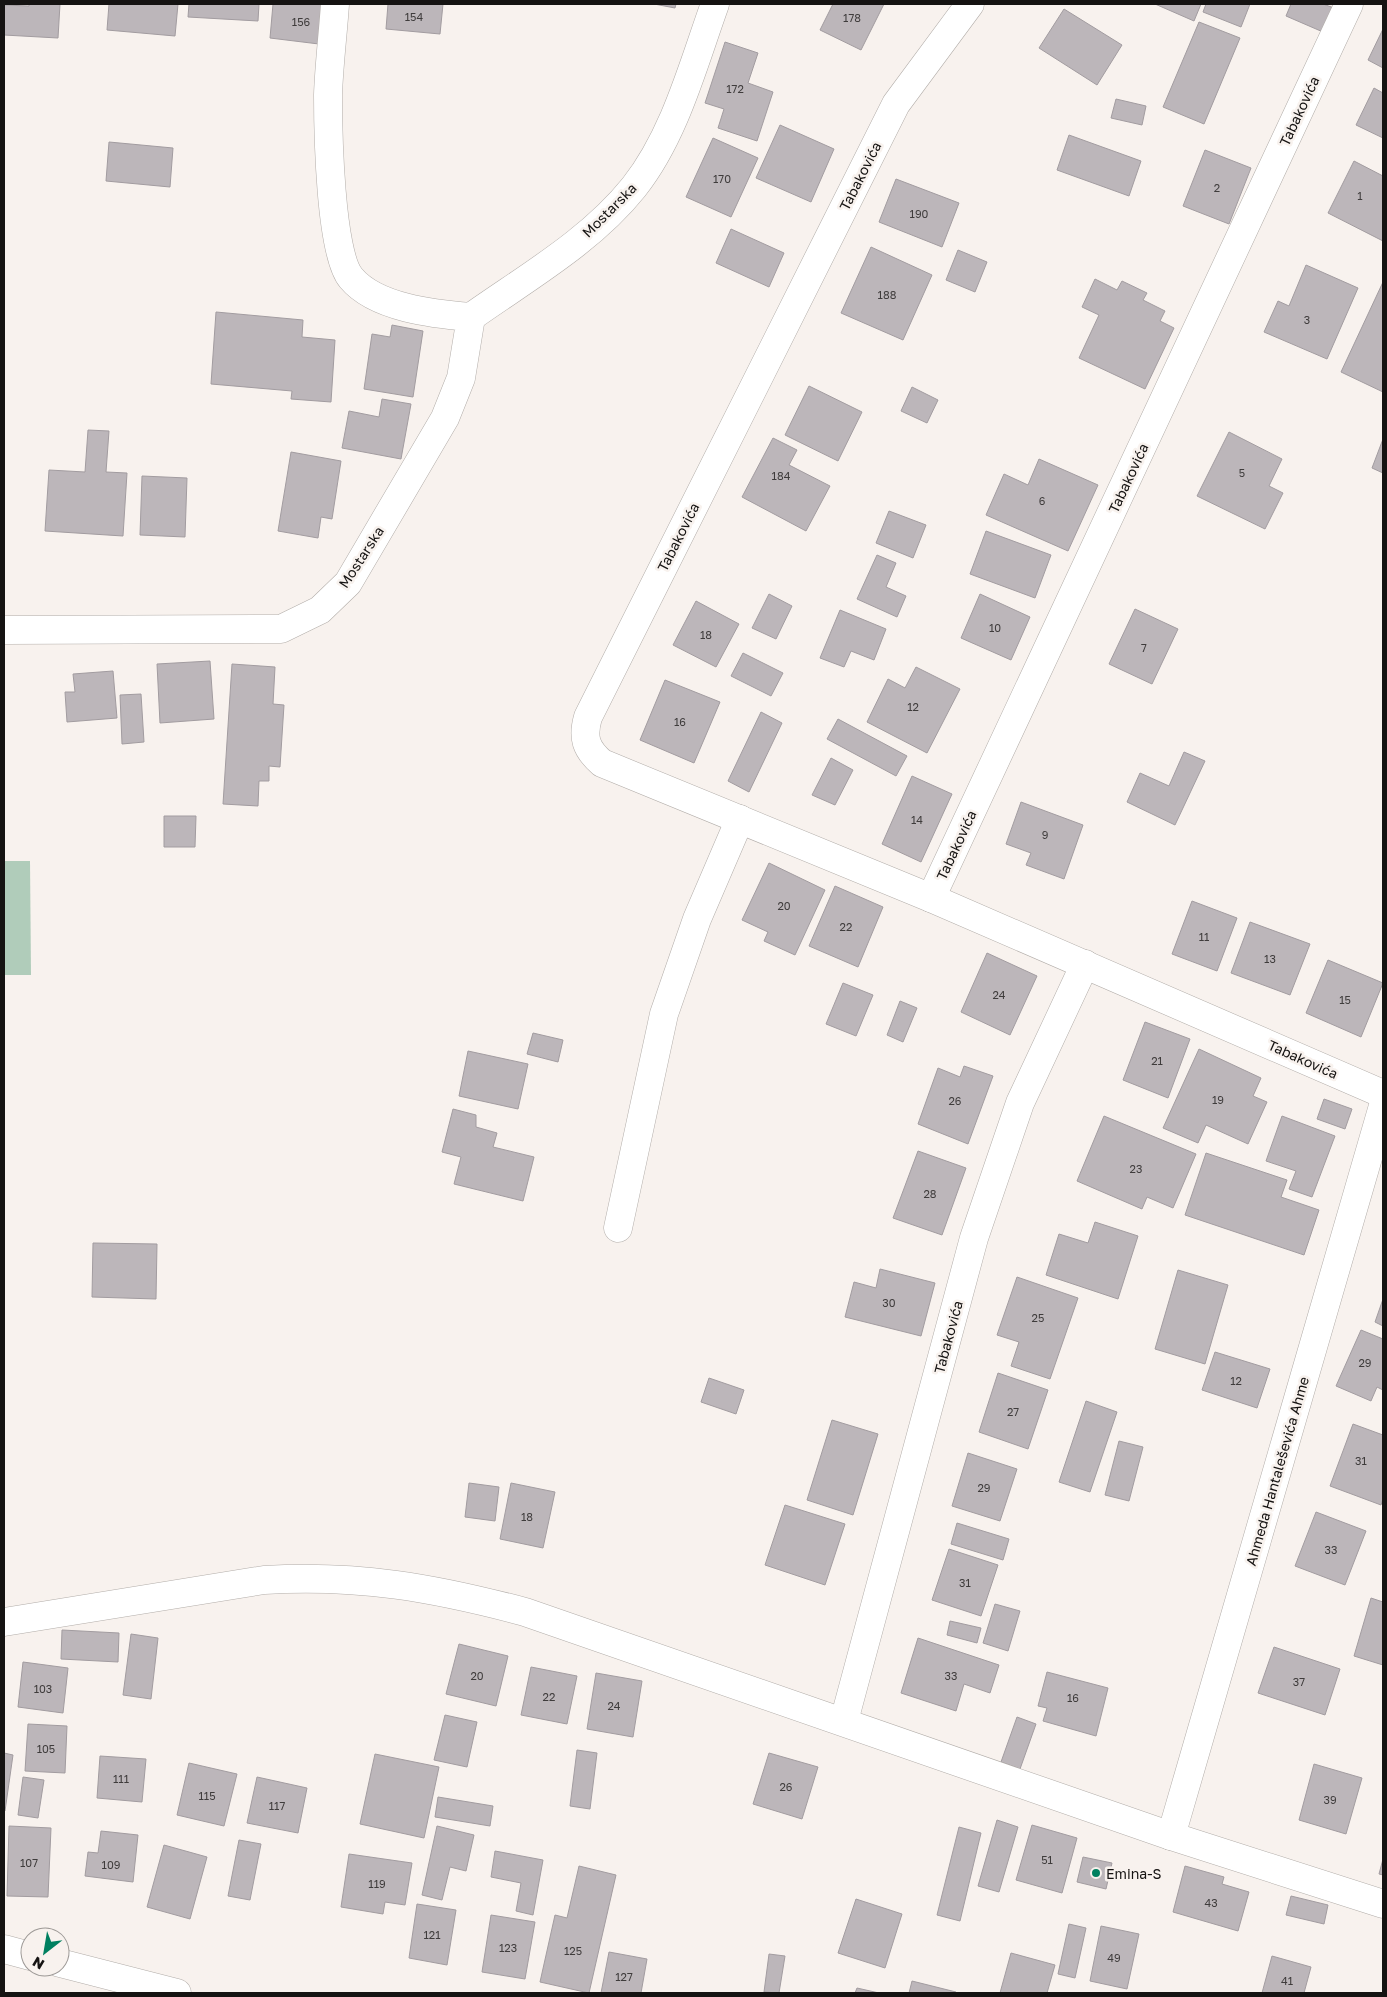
<svg xmlns="http://www.w3.org/2000/svg" width="1387" height="1997" viewBox="0 0 1387 1997" font-family="'Golos Text',sans-serif">
	<rect width="100%" height="100%" fill="#f8f2ee"/>
	<!-- green -->
	<path fill="#b0ccba" d="M4 861H30L31 975H4Z"/>
	<!-- building -->
	<g fill="#bcb6ba" stroke="#a29ca0">
		<path d="M29 4H60L58 38 4 35V5L29 6Z"/>
		<path d="M109 4H178L175 36 107 30Z"/>
		<path d="M189 4H259L258 21 188 17Z"/>
		<path d="M273 4H331L327 45 270 38Z"/>
		<path d="M388 4H443L440 34 386 29Z"/>
		<path d="M654 4H676L675 8Z"/>
		<path d="M833 4H884L861 50 820 30Z"/>
		<path d="M1155 4H1201L1194 21Z"/>
		<path d="M1206 4H1250L1241 27 1203 12Z"/>
		<path d="M1291 4H1323L1334 8 1323 32 1286 16Z"/>
		<path d="M1064 9 1122 45 1097 85 1039 48Z"/>
		<path d="M1199 22 1240 38 1204 124 1163 107Z"/>
		<path d="M1383 29V68L1368 60Z"/>
		<path d="M725 42 758 53 748 83 773 92 757 141 718 128 724 109 705 103Z"/>
		<path d="M1374 88 1383 93V138L1356 125Z"/>
		<path d="M1116 99 1146 106 1142 125 1111 118Z"/>
		<path d="M780 125 834 149 811 202 756 178Z"/>
		<path d="M1069 135 1141 161 1129 196 1057 170Z"/>
		<path d="M713 138 758 158 731 217 686 197Z"/>
		<path d="M109 142 173 148 170 187 106 181Z"/>
		<path d="M1205 150 1251 168 1229 224 1183 206Z"/>
		<path d="M1354 161 1383 176V241L1328 213Z"/>
		<path d="M896 179 959 203 942 247 879 222Z"/>
		<path d="M731 229 784 253 769 287 716 263Z"/>
		<path d="M871 247 932 275 903 340 841 313Z"/>
		<path d="M958 250 987 262 975 292 946 280Z"/>
		<path d="M1306 265 1358 288 1327 359 1264 332 1278 301 1289 306Z"/>
		<path d="M1095 279 1117 290 1122 281 1147 293 1143 300 1165 311 1160 321 1174 328 1145 389 1079 358 1099 315 1082 307Z"/>
		<path d="M1383 282V392L1341 372Z"/>
		<path d="M216 312 303 320 302 337 335 340 331 402 291 399 292 391 211 384Z"/>
		<path d="M392 325 423 331 413 397 364 389 372 334 390 337Z"/>
		<path d="M809 386 862 412 838 461 785 435Z"/>
		<path d="M912 387 938 400 927 423 901 411Z"/>
		<path d="M382 399 411 404 401 459 342 448 349 411 379 417Z"/>
		<path d="M88 430 109 431 106 472 127 473 123 536 45 531 49 470 85 472Z"/>
		<path d="M1229 432 1282 459 1269 486 1283 493 1265 529 1197 496Z"/>
		<path d="M773 438 797 450 789 465 830 486 806 531 742 497Z"/>
		<path d="M1383 439V473L1372 468Z"/>
		<path d="M291 452 341 461 332 519 321 517 318 538 278 531Z"/>
		<path d="M1039 459 1098 485 1068 551 986 515 1004 474 1028 485Z"/>
		<path d="M142 476 187 478 185 537 140 535Z"/>
		<path d="M889 511 926 525 913 558 876 543Z"/>
		<path d="M986 531 1051 555 1035 598 970 574Z"/>
		<path d="M877 555 896 563 886 587 906 596 897 617 857 599Z"/>
		<path d="M769 594 792 606 776 639 752 628Z"/>
		<path d="M980 594 1030 617 1011 660 961 638Z"/>
		<path d="M696 601 739 624 716 667 673 645Z"/>
		<path d="M1135 609 1178 629 1152 684 1109 664Z"/>
		<path d="M840 610 886 629 874 660 851 651 844 667 820 658Z"/>
		<path d="M743 653 783 673 771 696 731 676Z"/>
		<path d="M210 661 214 719 160 723 157 664Z"/>
		<path d="M232 664 275 667 273 704 284 705 280 767 269 766V781H259L258 806 223 804Z"/>
		<path d="M916 667 960 689 927 753 867 722 888 679 905 688Z"/>
		<path d="M113 671 117 718 67 722 65 692H75L73 674Z"/>
		<path d="M665 680 720 702 694 763 640 740Z"/>
		<path d="M141 694 144 742 122 744 120 695Z"/>
		<path d="M761 712 782 723 749 792 728 781Z"/>
		<path d="M838 719 907 756 896 776 827 739Z"/>
		<path d="M1184 752 1205 761 1175 825 1127 802 1140 773 1169 786Z"/>
		<path d="M831 758 853 770 835 805 812 795Z"/>
		<path d="M912 776 952 794 921 862 882 844Z"/>
		<path d="M1021 802 1083 825 1064 879 1026 865 1031 853 1006 844Z"/>
		<path d="M164 816H196L195 847H164Z"/>
		<path d="M769 863 825 890 795 955 764 941 768 932 742 920Z"/>
		<path d="M835 886 883 907 858 967 809 946Z"/>
		<path d="M1192 901 1237 918 1217 971 1172 954Z"/>
		<path d="M1250 922 1310 944 1290 995 1231 973Z"/>
		<path d="M987 953 1037 976 1010 1035 961 1012Z"/>
		<path d="M1328 960 1383 983 1361 1037 1306 1013Z"/>
		<path d="M843 983 873 995 856 1036 826 1024Z"/>
		<path d="M900 1001 917 1008 903 1042 887 1035Z"/>
		<path d="M1145 1022 1190 1039 1168 1098 1123 1080Z"/>
		<path d="M533 1033 563 1040 558 1062 527 1054Z"/>
		<path d="M1199 1049 1261 1078 1253 1096 1267 1102 1248 1144 1206 1125 1198 1143 1163 1128Z"/>
		<path d="M468 1051 528 1064 518 1109 459 1096Z"/>
		<path d="M964 1066 993 1076 968 1144 918 1124 938 1068 960 1077Z"/>
		<path d="M1324 1099 1352 1109 1345 1129 1317 1119Z"/>
		<path d="M453 1109 476 1115V1127L497 1133 493 1147 534 1157 523 1201 454 1184 461 1157 442 1152Z"/>
		<path d="M1104 1116 1196 1154 1173 1208 1147 1197 1142 1209 1077 1181Z"/>
		<path d="M1282 1116 1335 1136 1312 1197 1289 1189 1296 1171 1266 1161Z"/>
		<path d="M918 1151 966 1168 942 1235 893 1218Z"/>
		<path d="M1206 1153 1287 1180 1281 1197 1319 1210 1304 1255 1185 1215Z"/>
		<path d="M1095 1222 1138 1236 1118 1299 1046 1275 1059 1234 1088 1243Z"/>
		<path d="M93 1243 157 1244 156 1299 92 1297Z"/>
		<path d="M880 1269 935 1283 921 1336 845 1317 854 1282 876 1288Z"/>
		<path d="M1178 1270 1228 1285 1205 1364 1155 1349Z"/>
		<path d="M1017 1277 1078 1298 1050 1379 1011 1366 1019 1342 997 1335Z"/>
		<path d="M1383 1299V1326L1375 1322Z"/>
		<path d="M1361 1330 1383 1339V1390L1377 1387 1371 1401 1336 1386Z"/>
		<path d="M1215 1352 1270 1369 1257 1408 1202 1390Z"/>
		<path d="M998 1373 1048 1390 1028 1449 979 1432Z"/>
		<path d="M709 1378 744 1390 736 1414 701 1402Z"/>
		<path d="M1086 1401 1117 1412 1090 1492 1059 1482Z"/>
		<path d="M832 1420 878 1434 853 1515 807 1500Z"/>
		<path d="M1353 1424 1383 1435V1499L1381 1505 1330 1486Z"/>
		<path d="M1119 1441 1143 1447 1129 1501 1105 1495Z"/>
		<path d="M968 1453 1017 1469 1000 1521 952 1506Z"/>
		<path d="M469 1483 499 1487 495 1521 465 1517Z"/>
		<path d="M511 1483 555 1492 543 1548 500 1539Z"/>
		<path d="M785 1505 845 1524 825 1585 765 1565Z"/>
		<path d="M1316 1512 1366 1531 1345 1585 1295 1566Z"/>
		<path d="M957 1523 1009 1539 1003 1560 951 1544Z"/>
		<path d="M949 1549 998 1565 981 1616 932 1600Z"/>
		<path d="M1371 1598 1383 1602V1665L1354 1656Z"/>
		<path d="M995 1604 1020 1611 1008 1651 983 1643Z"/>
		<path d="M950 1621 981 1628 977 1643 947 1635Z"/>
		<path d="M62 1630 119 1633 118 1662 61 1659Z"/>
		<path d="M131 1634 158 1638 151 1699 123 1695Z"/>
		<path d="M918 1638 999 1665 990 1693 964 1684 956 1711 901 1693Z"/>
		<path d="M459 1644 508 1656 496 1706 446 1694Z"/>
		<path d="M1274 1647 1340 1669 1325 1715 1258 1693Z"/>
		<path d="M23 1662 68 1668 63 1713 18 1707Z"/>
		<path d="M531 1667 577 1676 567 1724 521 1715Z"/>
		<path d="M1047 1672 1108 1688 1096 1736 1043 1721 1047 1708 1038 1706Z"/>
		<path d="M596 1673 642 1681 633 1737 587 1729Z"/>
		<path d="M445 1715 477 1722 467 1767 434 1760Z"/>
		<path d="M1017 1717 1036 1724 1020 1769 1001 1762Z"/>
		<path d="M28 1724 67 1726 65 1773 25 1771Z"/>
		<path d="M577 1750 597 1753 590 1809 570 1806Z"/>
		<path d="M4 1753 13 1755 5 1811H4Z"/>
		<path d="M769 1753 818 1767 802 1819 753 1804Z"/>
		<path d="M375 1754 439 1767 424 1838 360 1824Z"/>
		<path d="M100 1756 146 1759 142 1802 97 1798Z"/>
		<path d="M189 1763 237 1774 224 1826 177 1815Z"/>
		<path d="M1314 1764 1362 1778 1346 1834 1299 1820Z"/>
		<path d="M23 1777 44 1780 38 1818 18 1815Z"/>
		<path d="M257 1777 307 1788 298 1833 247 1823Z"/>
		<path d="M438 1797 493 1806 490 1826 435 1817Z"/>
		<path d="M997 1820 1018 1827 999 1892 978 1886Z"/>
		<path d="M1032 1825 1077 1838 1062 1893 1016 1880Z"/>
		<path d="M9 1826 51 1828 48 1897 7 1896Z"/>
		<path d="M437 1826 474 1835 466 1871 450 1867 442 1900 422 1895Z"/>
		<path d="M959 1827 981 1833 960 1921 937 1915Z"/>
		<path d="M101 1831 138 1835 133 1882 85 1876 88 1852 98 1853Z"/>
		<path d="M239 1840 261 1844 250 1900 228 1896Z"/>
		<path d="M164 1845 207 1857 190 1919 147 1907Z"/>
		<path d="M495 1851 543 1860 533 1915 516 1911 521 1883 491 1877Z"/>
		<path d="M349 1854 412 1863 405 1905 385 1902 383 1914 341 1907Z"/>
		<path d="M1083 1857 1112 1863 1106 1889 1077 1882Z"/>
		<path d="M1383 1859V1875L1379 1874Z"/>
		<path d="M579 1866 616 1875 589 1993 540 1982 555 1915 567 1918Z"/>
		<path d="M1185 1866 1224 1877 1222 1884 1249 1892 1238 1931 1173 1912Z"/>
		<path d="M1291 1896 1328 1905 1324 1924 1286 1915Z"/>
		<path d="M856 1899 902 1914 885 1968 838 1953Z"/>
		<path d="M417 1904 456 1910 447 1965 409 1958Z"/>
		<path d="M491 1915 535 1922 525 1979 482 1972Z"/>
		<path d="M1069 1924 1086 1928 1075 1978 1058 1974Z"/>
		<path d="M1101 1926 1139 1934 1127 1989 1090 1981Z"/>
		<path d="M609 1952 647 1959 641 1993H601Z"/>
		<path d="M1011 1953 1055 1965 1047 1993H1000Z"/>
		<path d="M769 1954 785 1956 779 1993 764 1992Z"/>
		<path d="M1272 1956 1311 1967 1304 1993H1262Z"/>
		<path d="M912 1981 956 1992V1993H909Z"/>
		<path d="M857 1988 879 1993H855Z"/>
	</g>
	<g fill="none" stroke-linecap="round" stroke-linejoin="round">
		<!-- minor casing -->
		<g stroke="#b2ada9" stroke-width="29">
			<g id="minor">
				<path d="M970 4 896 104 588 717C582 738 586 749 602 763L931 898 1383 1094"/>
				<path d="M471 317C526 278 591 241 634 187 675 135 693 65 715 4"/>
				<path d="M4 630 281 629 320 610 348 583 445 418 461 378 471 317C434 314 376 308 351 278 330 254 328 130 328 95 329 65 333 34 335 4"/>
				<path d="M931 898 1349 4"/>
				<path d="M618 1228 664 1014 697 919 740 819"/>
				<path d="M4 1622 264 1580C357 1574 435 1588 525 1612L1171 1836 1383 1904"/>
				<path d="M844 1721 974 1238 1020 1103 1085 964"/>
				<path d="M1171 1836 1383 1106"/>
				<path d="M4 1949 30 1956"/>
				<path d="M60 1963 177 1993"/>
			</g>
		</g>
		<!-- minor -->
		<use href="#minor" stroke="#fff" stroke-width="28"/>
	</g>
	<!-- markers -->
	<circle fill="#008060" stroke="#f8f2ee" stroke-width="2" cx="1096" cy="1873" r="5"/>
	<g text-anchor="middle" dominant-baseline="central" stroke-width="5" stroke-linejoin="round" paint-order="stroke">
		<!-- number labels -->
		<g font-size="11" fill="#3f3c3c">
			<text x="414" y="16">154</text>
			<text x="852" y="17">178</text>
			<text x="301" y="21">156</text>
			<text x="735" y="88">172</text>
			<text x="722" y="178">170</text>
			<text x="1217" y="187">2</text>
			<text x="1360" y="195">1</text>
			<text x="919" y="213">190</text>
			<text x="887" y="294">188</text>
			<text x="1307" y="319">3</text>
			<text x="1242" y="472">5</text>
			<text x="781" y="475">184</text>
			<text x="1042" y="500">6</text>
			<text x="995" y="627">10</text>
			<text x="706" y="634">18</text>
			<text x="1144" y="647">7</text>
			<text x="913" y="706">12</text>
			<text x="680" y="721">16</text>
			<text x="917" y="819">14</text>
			<text x="1045" y="834">9</text>
			<text x="784" y="905">20</text>
			<text x="846" y="926">22</text>
			<text x="1204" y="936">11</text>
			<text x="1270" y="958">13</text>
			<text x="999" y="994">24</text>
			<text x="1345" y="999">15</text>
			<text x="1157" y="1060">21</text>
			<text x="1218" y="1099">19</text>
			<text x="955" y="1100">26</text>
			<text x="1136" y="1168">23</text>
			<text x="930" y="1193">28</text>
			<text x="889" y="1302">30</text>
			<text x="1038" y="1317">25</text>
			<text x="1365" y="1362">29</text>
			<text x="1236" y="1380">12</text>
			<text x="1013" y="1411">27</text>
			<text x="1361" y="1460">31</text>
			<text x="984" y="1487">29</text>
			<text x="527" y="1516">18</text>
			<text x="1331" y="1549">33</text>
			<text x="965" y="1582">31</text>
			<text x="477" y="1675">20</text>
			<text x="951" y="1675">33</text>
			<text x="1299" y="1681">37</text>
			<text x="43" y="1688">103</text>
			<text x="549" y="1696">22</text>
			<text x="1073" y="1697">16</text>
			<text x="614" y="1705">24</text>
			<text x="46" y="1748">105</text>
			<text x="121" y="1778">111</text>
			<text x="786" y="1786">26</text>
			<text x="207" y="1795">115</text>
			<text x="1330" y="1799">39</text>
			<text x="277" y="1805">117</text>
			<text x="1047" y="1859">51</text>
			<text x="29" y="1862">107</text>
			<text x="111" y="1864">109</text>
			<text x="377" y="1883">119</text>
			<text x="1211" y="1902">43</text>
			<text x="432" y="1934">121</text>
			<text x="508" y="1947">123</text>
			<text x="573" y="1950">125</text>
			<text x="1114" y="1957">49</text>
			<text x="624" y="1976">127</text>
			<text x="1287" y="1980">41</text>
		</g>
		<!-- street labels -->
		<g font-size="14" fill="#151312" stroke="#f8f2ee">
			<text transform="translate(1299 111) rotate(-65)">Tabakovića</text>
			<text transform="translate(860 176) rotate(-63)">Tabakovića</text>
			<text transform="translate(609 210) rotate(-45)">Mostarska</text>
			<text transform="translate(1128 478) rotate(-65)">Tabakovića</text>
			<text transform="translate(678 537) rotate(-63)">Tabakovića</text>
			<text transform="translate(361 557) rotate(-57)">Mostarska</text>
			<text transform="translate(956 845) rotate(-65)">Tabakovića</text>
			<text transform="translate(1303 1059) rotate(24)">Tabakovića</text>
			<text transform="translate(948 1337) rotate(-75)">Tabakovića</text>
			<text transform="translate(1277 1471) rotate(-74)">Ahmeda Hantaleševića Ahme</text>
		</g>
		<!-- poi labels -->
		<g font-size="14" fill="#151312" stroke="#f8f2ee" text-anchor="start">
			<text x="1106" y="1873">Emina-S</text>
		</g>
	</g>
	<!-- border -->
	<rect width="1387" height="1997" fill="none" stroke="#151312" stroke-width="10"/>
	<!-- north arrow -->
	<g transform="translate(45 1952) rotate(211)"><circle r="24" fill="#f8f2ee" stroke="#9d9996"/>
	<path d="M0-4L9 19L0 12L-9 19Z" fill="#008060"/>
	<text y="-8" font-size="14" font-weight="bold" text-anchor="middle" fill="#151312">N</text>
	</g>
</svg>
